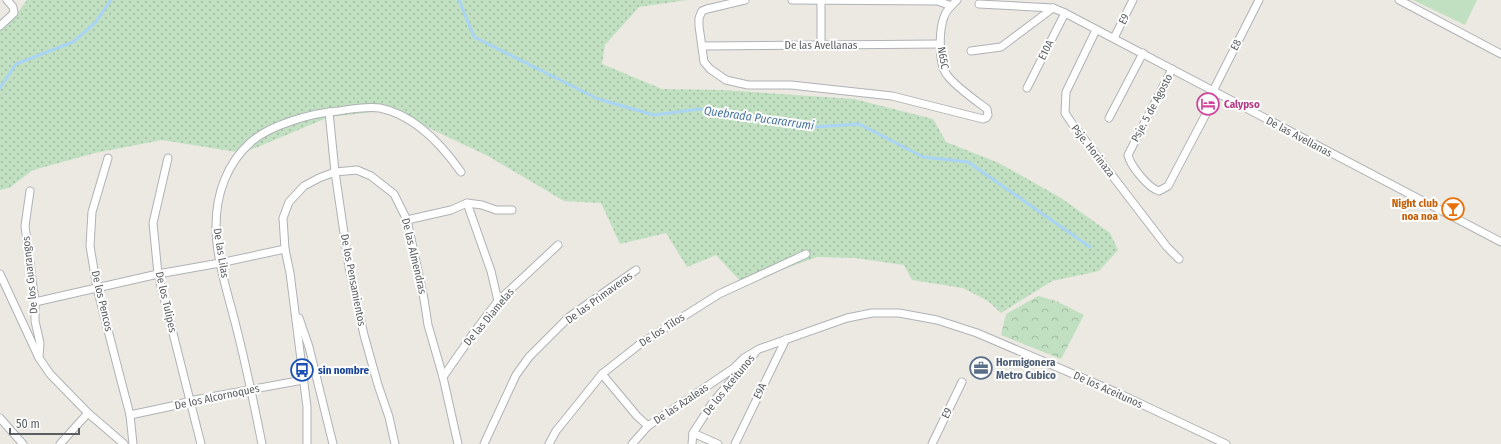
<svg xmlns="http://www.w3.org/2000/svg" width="1501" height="444" viewBox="0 0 1501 444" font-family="'Fira Sans Condensed',sans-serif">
	<defs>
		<pattern id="grass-dots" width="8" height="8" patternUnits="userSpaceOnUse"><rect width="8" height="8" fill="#c1e0c1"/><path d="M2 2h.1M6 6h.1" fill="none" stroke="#a0b9a0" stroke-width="1.8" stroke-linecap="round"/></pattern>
		<pattern id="park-crowns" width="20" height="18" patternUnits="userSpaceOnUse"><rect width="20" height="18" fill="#c1e0c1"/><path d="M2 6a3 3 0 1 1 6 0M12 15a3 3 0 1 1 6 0" fill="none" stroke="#a0b9a0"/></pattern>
	</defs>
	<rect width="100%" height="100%" fill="#ebe9e2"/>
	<!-- grass -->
	<path fill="url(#grass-dots)" d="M27 0H687L639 7 605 45 602 64 662 89 723 90 854 99 933 119 946 142 999 163 1061 198 1110 233 1118 250 1099 271 1052 281 1001 313 988 301 963 288 912 280 904 265 855 258 817 257 743 284 716 255 687 267 666 233 620 244 601 203 564 201 488 156 391 110 329 117 243 153 162 140 95 153 33 170 9 188 0 190V28L16 15Z"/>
	<!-- park -->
	<path fill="url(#park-crowns)" d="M1038 296 1056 301 1084 315 1061 359 1001 335 1006 314Z"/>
	<!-- pitch -->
	<path fill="#c1e0c1" d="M1413 0H1477L1465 25Z"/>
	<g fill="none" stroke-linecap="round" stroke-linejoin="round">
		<!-- stream -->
		<g stroke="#a9d4f4" stroke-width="3">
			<path d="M459 0 474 37 598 99 654 115 700 109 814 127 859 124 923 157 968 162 1090 247"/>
			<path d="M0 88 16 64 73 42 95 23 111 0"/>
		</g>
		<!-- street casing -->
		<g stroke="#afb2b6" stroke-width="9">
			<g id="street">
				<path d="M745 0 707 9 702 11 699 18V26L704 62 710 69 726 80 748 85H791L892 96 983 119 986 118 988 115 987 109C975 100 956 87 947 75 938 64 939 30 944 17 946 10 952 5 957 0"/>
				<path d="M792 0 938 1 951 6"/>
				<path d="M1399 0 1501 54"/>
				<path d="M979 4 1053 8 1065 13 1501 242"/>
				<path d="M0 26 14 13 13 7 7 0"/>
				<path d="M1096 30 1066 92 1065 113 1071 122 1167 247 1179 259"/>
				<path d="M1114 38 1133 0"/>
				<path d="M821 45V1"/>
				<path d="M702 46 940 44"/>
				<path d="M971 51 1001 47 1053 8"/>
				<path d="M1172 69 1128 155C1130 165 1148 188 1159 191L1168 186 1217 93"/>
				<path d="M1027 88 1065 13"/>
				<path d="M1213 91 1259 0"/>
				<path d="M329 112 335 172 349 267 364 335 378 385 389 417 395 444"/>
				<path d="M1109 118 1143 53"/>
				<path d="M108 158 92 212 90 246 97 288 130 415 133 444"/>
				<path d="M168 158 153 223 158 274 201 444"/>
				<path d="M30 191 25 226 35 302V321L40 343 39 357"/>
				<path d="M467 203 491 271 498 301"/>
				<path d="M407 220 451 210 467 203 482 205 496 210H512"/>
				<path d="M0 274 39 358 50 374 88 413 124 444"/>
				<path d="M35 302 158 274 220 263 285 249"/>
				<path d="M299 318 309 347 333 444"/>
				<path d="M602 374 637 416 648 426"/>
				<path d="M443 377 475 331 498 301 558 245"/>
				<path d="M130 415 177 405 189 401 303 380"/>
				<path d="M0 418 23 444"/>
				<path d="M693 433 718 444"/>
				<path d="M60 444 88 413"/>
				<path d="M262 444C254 404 246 365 236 326 228 294 216 259 216 226 216 194 227 163 251 142 270 125 312 113 338 111 351 109 367 106 380 108 415 115 442 145 461 172"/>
				<path d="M307 444V407L290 273 285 249 283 218 289 202 304 186 319 178 335 172 357 170 371 176 394 194 407 220 424 299 428 325 443 377 458 444"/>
				<path d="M484 444 516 375 529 357 569 317 636 270"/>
				<path d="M549 444 556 431 602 374 640 344 719 294 806 254"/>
				<path d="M632 444 648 426 734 368 744 358 759 349 847 318 872 313H899L937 320 977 333 1120 394 1226 444"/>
				<path d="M692 444 693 433 713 402 755 353"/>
				<path d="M735 444 786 339"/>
				<path d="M932 444 962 382"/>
			</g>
		</g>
		<!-- street -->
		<use href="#street" stroke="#fff" stroke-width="7"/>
	</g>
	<!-- icons -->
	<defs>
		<g id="hotel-ring" transform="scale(1.15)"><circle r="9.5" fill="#fff" stroke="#d1479c" stroke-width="1.5"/><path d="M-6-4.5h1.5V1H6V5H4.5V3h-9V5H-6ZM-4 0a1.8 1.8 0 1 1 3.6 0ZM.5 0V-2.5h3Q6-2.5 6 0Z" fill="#d1479c"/></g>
		<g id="bar-ring" transform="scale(1.15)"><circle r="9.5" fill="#fff" stroke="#e8710a" stroke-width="1.5"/><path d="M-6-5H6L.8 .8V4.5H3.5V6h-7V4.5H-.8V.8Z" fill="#e8710a"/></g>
		<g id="office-ring" transform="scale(1.15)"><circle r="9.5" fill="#fff" stroke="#5c6f8a" stroke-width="1.5"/><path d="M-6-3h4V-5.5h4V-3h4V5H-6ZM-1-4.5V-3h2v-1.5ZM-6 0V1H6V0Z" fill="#5c6f8a"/></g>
		<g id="bus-ring" transform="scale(1.15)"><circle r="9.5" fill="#fff" stroke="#1a4fb4" stroke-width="1.5"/><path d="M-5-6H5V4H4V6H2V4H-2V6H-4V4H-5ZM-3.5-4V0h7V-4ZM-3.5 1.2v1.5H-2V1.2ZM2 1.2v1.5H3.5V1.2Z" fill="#1a4fb4"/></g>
	</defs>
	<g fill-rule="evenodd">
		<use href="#hotel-ring" x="1208" y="104"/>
		<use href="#bar-ring" x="1453" y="209"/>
		<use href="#office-ring" x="981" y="368"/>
		<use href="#bus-ring" x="302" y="370"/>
	</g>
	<g text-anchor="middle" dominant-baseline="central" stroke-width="4" stroke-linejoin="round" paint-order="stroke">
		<!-- street labels -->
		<g font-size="11" fill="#5a5d61" stroke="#fff">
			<text transform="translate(1124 19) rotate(-64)">E9</text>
			<text x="821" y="45">De las Avellanas</text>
			<text transform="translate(1236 45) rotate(-63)">E8</text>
			<text transform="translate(1046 50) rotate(-63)">E10A</text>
			<text transform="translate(943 58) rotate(80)">N65C</text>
			<text transform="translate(1152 108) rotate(-62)">Psje. 5 de Agosto</text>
			<text transform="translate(1299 137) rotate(28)">De las Avellanas</text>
			<text transform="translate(1093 151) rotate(52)">Psje. Horinaza</text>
			<text transform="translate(221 253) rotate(81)">De las Lilas</text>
			<text transform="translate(414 256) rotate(77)">De las Almendras</text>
			<text transform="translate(30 275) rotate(-96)">De los Guarangos</text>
			<text transform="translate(353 280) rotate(79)">De los Pensamientos</text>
			<text transform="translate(599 298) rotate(-36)">De las Primaveras</text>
			<text transform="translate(102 301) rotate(77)">De los Pencos</text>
			<text transform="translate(166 302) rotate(77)">De los Tulipes</text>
			<text transform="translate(489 317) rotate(-50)">De las Diamelas</text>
			<text transform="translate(662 330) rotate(-33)">De los Tilos</text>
			<text transform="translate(729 385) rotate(-51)">De los Aceitunos</text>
			<text transform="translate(1108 390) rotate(24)">De los Aceitunos</text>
			<text transform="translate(760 391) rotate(-64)">E9A</text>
			<text transform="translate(217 397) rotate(-12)">De los Alcornoques</text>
			<text transform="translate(681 404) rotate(-34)">De las Azaleas</text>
			<text transform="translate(947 413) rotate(-65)">E9</text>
		</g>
		<!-- hotel labels -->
		<g font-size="11" font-weight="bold" fill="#b23c85" stroke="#fff" text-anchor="start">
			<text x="1224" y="104">Calypso</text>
		</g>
		<!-- food labels -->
		<g font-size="11" font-weight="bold" fill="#c56008" stroke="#fff" text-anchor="end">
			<text x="1438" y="203">Night club<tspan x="1438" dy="13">noa noa</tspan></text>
		</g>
		<!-- service labels -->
		<g font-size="11" font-weight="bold" fill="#4e5e75" stroke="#fff" text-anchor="start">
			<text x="996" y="362">Hormigonera<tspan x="996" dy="13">Metro Cubico</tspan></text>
		</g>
		<!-- transit labels -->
		<g font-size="11" font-weight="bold" fill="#164399" stroke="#fff" text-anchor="start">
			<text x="318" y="370">sin nombre</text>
		</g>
		<!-- water labels -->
		<g font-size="12" font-style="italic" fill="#4976a4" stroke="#fff">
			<text transform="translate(759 118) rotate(8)">Quebrada Pucararrumi</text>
		</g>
	</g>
	<!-- scale -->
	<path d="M10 428v6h69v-6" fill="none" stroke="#5a5d61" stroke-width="2"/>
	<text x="16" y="428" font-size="12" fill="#5a5d61" stroke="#ffffff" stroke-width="3" paint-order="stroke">50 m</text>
</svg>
